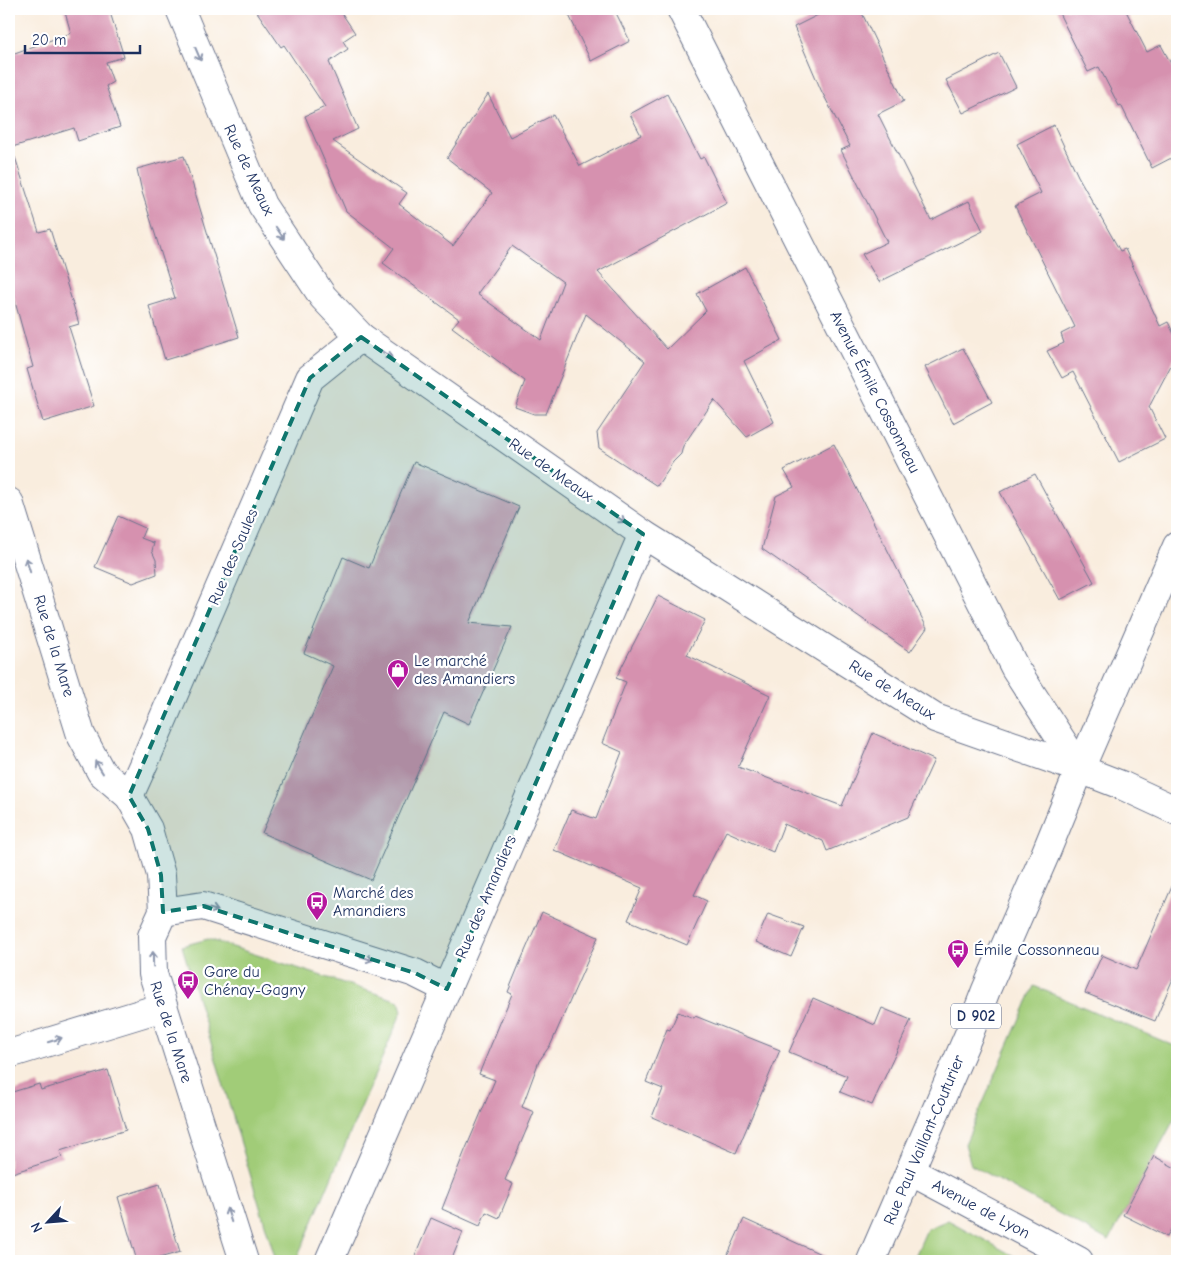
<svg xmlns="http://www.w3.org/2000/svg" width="1186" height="1270" viewBox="0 0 1186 1270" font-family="'Comic Neue',sans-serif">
	<rect width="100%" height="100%" fill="#fff"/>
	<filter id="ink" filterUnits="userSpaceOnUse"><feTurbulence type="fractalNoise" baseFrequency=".02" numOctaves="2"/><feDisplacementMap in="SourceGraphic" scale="10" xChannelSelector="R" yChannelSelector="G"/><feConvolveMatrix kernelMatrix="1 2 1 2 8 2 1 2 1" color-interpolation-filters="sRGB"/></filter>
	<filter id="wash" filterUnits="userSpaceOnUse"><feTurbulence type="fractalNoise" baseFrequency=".0096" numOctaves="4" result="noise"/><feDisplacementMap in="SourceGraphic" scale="20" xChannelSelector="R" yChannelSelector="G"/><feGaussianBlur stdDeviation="1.12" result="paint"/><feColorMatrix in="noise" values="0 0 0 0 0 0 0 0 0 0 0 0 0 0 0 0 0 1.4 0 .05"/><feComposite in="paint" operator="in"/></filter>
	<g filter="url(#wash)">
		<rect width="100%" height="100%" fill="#f9edde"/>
		<!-- green -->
		<g fill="#a1cc78" stroke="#5e7e6b">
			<path d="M208 939 399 1001 402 1011 296 1261H276L182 946Z"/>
			<path d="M1034 986 1177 1047V1114L1109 1241 971 1165 965 1144Z"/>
			<path d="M948 1220 1023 1261H913L927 1229Z"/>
		</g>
		<g id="blocks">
			<!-- building -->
			<g fill="#d691af" fill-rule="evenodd">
				<path d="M64 9H109L124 57 106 62 113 82 106 86 120 127 78 141 74 128 9 148V55L71 33Z"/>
				<path d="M255 9H339L355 33 343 41 348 49 329 62 358 129 333 141 407 193 399 204 453 246 492 193 447 158 488 94 510 137 553 115 580 166 641 135 630 114 667 94 700 159 704 157 727 203 598 272 667 349 706 311 697 294 745 267 782 340 744 361 774 422 747 437 714 400 683 446 681 454 673 462 657 486 599 448 597 433 645 361 586 314 546 414H534L515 407 525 381 452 327 459 319 383 263 394 248 346 211 305 116 325 107 284 45 281 47ZM512 246 563 282 541 340 477 294Z"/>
				<path d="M566 9H614L630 41 591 61Z"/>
				<path d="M830 9H860L904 101 878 114 931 220 969 201 983 231 879 282 862 254 887 242 841 150 850 146 821 90 794 27Z"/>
				<path d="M1057 9H1125L1147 52 1161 45 1177 75V155L1152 168 1121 105 1119 106 1099 67 1088 72Z"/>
				<path d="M999 53 1016 87 963 113 946 80Z"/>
				<path d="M1054 125 1078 176 1120 251 1125 249 1160 326 1168 322 1177 340V354L1149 407 1165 439 1119 462 1073 372 1062 378 1047 351 1064 343 1061 334 1075 327 1015 206 1041 193 1017 144Z"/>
				<path d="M184 156 239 337 165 360 149 306 175 298 142 192 137 169Z"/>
				<path d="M15 157 39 232 50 229 79 324 69 327 94 406 43 422 27 369 33 367 9 280V158Z"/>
				<path d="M963 348 992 402 953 423 925 367Z"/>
				<path d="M834 444 927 628 910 652 762 549 776 496 794 487 784 470Z"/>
				<path d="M414 462 519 507 469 623 512 627 469 724 444 712 371 880 262 833 333 666 304 653 343 557 369 568Z"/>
				<path d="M1035 474 1094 582 1060 600 1000 492Z"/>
				<path d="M118 516 145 528 141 538 154 543 152 551 156 560 157 574 133 583 95 567Z"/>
				<path d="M658 596 705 620 687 655 770 695 738 767 842 806 873 733 934 760 908 817 827 851 823 841 784 824 773 852 726 831 694 895 707 901 687 945 628 920 642 888 554 850 571 810 596 819 622 752 602 743 626 682 616 678Z"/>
				<path d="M1177 875V969L1155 1021 1085 993 1102 955 1136 970Z"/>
				<path d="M542 912 598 937 551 1044 539 1061 522 1107 534 1112 505 1180 513 1184 499 1218 486 1212 480 1226 442 1209 464 1153 495 1080 479 1074 512 994 508 992 519 965Z"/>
				<path d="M768 914 804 927 791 957 756 942Z"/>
				<path d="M813 998 875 1025 882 1008 911 1020 872 1105 840 1092 847 1076 789 1052Z"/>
				<path d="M678 1012 694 1018 695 1016 780 1050 736 1153 652 1117 663 1089 646 1082 667 1029 670 1030Z"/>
				<path d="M108 1070 126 1130 60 1151 62 1157 9 1174V1093L39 1084 41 1090Z"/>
				<path d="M1154 1156 1177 1169V1218L1167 1237 1123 1215Z"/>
				<path d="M160 1184 180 1252 149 1261H137L118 1197Z"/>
				<path d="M431 1218 463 1232 451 1261H413Z"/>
				<path d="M744 1219 836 1261H725Z"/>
			</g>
		</g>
	</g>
	<g filter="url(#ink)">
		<use href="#blocks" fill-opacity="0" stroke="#69728b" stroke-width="1"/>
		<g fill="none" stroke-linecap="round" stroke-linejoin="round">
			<!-- minor casing -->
			<g stroke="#69728b" stroke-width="30">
				<g id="minor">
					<path d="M180 9 262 205 323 297 361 337 643 534 935 718 1080 769"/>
					<path d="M681 9 1015 668 1080 769"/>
					<path d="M9 502 81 735 101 772 129 796 148 829 161 875 163 912 152 936 153 974 244 1261"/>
					<path d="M129 796 148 754 310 378 361 337"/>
					<path d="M163 912 203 906 415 973 447 989"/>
					<path d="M9 1054 163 1007"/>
					<path d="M910 1171 1079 1261"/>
					<path d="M329 1261 643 534"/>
				</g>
			</g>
			<!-- secondary casing -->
			<g stroke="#69728b" stroke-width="30">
				<path id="secondary" d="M1080 769 1121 785 1177 811"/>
			</g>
			<!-- primary casing -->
			<g stroke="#69728b" stroke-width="30">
				<path id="primary" d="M871 1261 969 1034 986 990 1044 857 1080 769 1177 546"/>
			</g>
			<!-- minor -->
			<use href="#minor" stroke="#fff" stroke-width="28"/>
			<!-- secondary -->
			<use href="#secondary" stroke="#fff" stroke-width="28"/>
			<!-- primary -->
			<use href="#primary" stroke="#fff" stroke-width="28"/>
		</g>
		<!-- one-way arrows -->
		<defs><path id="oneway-shaft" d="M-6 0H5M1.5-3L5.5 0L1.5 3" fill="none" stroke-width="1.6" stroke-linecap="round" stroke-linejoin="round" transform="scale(1.25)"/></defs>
		<g stroke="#8d97ae">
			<use href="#oneway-shaft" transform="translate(198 54) rotate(67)"/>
			<use href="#oneway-shaft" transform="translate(280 233) rotate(56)"/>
			<use href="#oneway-shaft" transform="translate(386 354) rotate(35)"/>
			<use href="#oneway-shaft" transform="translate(619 518) rotate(35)"/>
			<use href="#oneway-shaft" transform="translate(28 565) rotate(-107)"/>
			<use href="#oneway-shaft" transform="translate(99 767) rotate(-122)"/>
			<use href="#oneway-shaft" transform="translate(211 909) rotate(16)"/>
			<use href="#oneway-shaft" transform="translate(366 958) rotate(18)"/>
			<use href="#oneway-shaft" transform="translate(153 959) rotate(-91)"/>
			<use href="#oneway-shaft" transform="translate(55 1040) rotate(-17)"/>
			<use href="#oneway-shaft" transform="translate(229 1215) rotate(-108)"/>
		</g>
	</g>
	<!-- marked area -->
	<path fill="#0f766e" fill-opacity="0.2" stroke="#0f766e" stroke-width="4" stroke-dasharray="10 6" stroke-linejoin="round" d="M361 337 643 534 447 989 415 973 203 906 163 912 161 875 148 829 129 796 310 378Z"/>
	<!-- icons -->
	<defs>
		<g id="shop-pin" transform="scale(1.125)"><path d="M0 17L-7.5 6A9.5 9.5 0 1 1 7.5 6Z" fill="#b5179e" stroke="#fff"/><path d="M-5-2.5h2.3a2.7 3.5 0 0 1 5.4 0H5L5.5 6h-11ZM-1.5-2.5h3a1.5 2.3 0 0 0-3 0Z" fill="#fff"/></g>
		<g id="bus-pin" transform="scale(1.125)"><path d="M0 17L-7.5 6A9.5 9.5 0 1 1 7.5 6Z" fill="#b5179e" stroke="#fff"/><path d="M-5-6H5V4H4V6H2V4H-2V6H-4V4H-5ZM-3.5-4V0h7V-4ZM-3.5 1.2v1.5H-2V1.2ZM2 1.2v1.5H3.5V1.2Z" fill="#fff"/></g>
	</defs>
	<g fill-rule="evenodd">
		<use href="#shop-pin" x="398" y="670"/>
		<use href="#bus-pin" x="317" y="902"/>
		<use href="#bus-pin" x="958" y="950"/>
		<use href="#bus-pin" x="188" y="981"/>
	</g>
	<g text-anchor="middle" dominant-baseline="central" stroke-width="4.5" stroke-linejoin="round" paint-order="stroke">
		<!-- shield labels -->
		<rect fill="#fff" stroke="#5f6d8e" stroke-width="1" x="951" y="1003.5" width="50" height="25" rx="4"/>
		<g font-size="15" font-weight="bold" fill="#1b2f5e">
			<text x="976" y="1016">D 902</text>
		</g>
		<!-- street labels -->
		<g font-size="16" fill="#1b2f5e" stroke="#fff">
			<text transform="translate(249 170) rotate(65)">Rue de Meaux</text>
			<text transform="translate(875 392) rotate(63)">Avenue Émile Cossonneau</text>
			<text transform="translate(551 470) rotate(35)">Rue de Meaux</text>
			<text transform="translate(233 557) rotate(-67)">Rue des Saules</text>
			<text transform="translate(54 646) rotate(73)">Rue de la Mare</text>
			<text transform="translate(892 690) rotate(32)">Rue de Meaux</text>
			<text transform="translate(486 897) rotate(-67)">Rue des Amandiers</text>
			<text transform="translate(171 1032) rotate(72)">Rue de la Mare</text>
			<text transform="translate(924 1140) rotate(-67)">Rue Paul Vaillant-Couturier</text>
			<text transform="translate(981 1209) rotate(28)">Avenue de Lyon</text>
		</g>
		<!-- poi labels -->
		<g font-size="16" fill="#1b2f5e" stroke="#fff" text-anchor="start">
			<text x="414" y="661">Le marché<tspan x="414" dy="18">des Amandiers</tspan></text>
			<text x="333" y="893">Marché des<tspan x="333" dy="18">Amandiers</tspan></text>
			<text x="974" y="950">Émile Cossonneau</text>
			<text x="204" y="972">Gare du<tspan x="204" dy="18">Chénay-Gagny</tspan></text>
		</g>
	</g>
	<!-- margin -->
	<rect width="1186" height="1270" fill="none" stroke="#fff" stroke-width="30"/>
	<!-- north arrow -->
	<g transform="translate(48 1222) rotate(244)" stroke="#ffffff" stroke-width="4" paint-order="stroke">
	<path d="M0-4L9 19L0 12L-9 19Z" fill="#1b2f5e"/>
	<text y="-8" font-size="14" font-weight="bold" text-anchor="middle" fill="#1b2f5e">N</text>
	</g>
	<!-- scale -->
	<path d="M25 45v8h115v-8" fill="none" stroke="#1b2f5e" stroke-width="2.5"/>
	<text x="32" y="45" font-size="15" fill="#1b2f5e" stroke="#ffffff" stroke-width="4" paint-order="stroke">20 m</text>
</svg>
